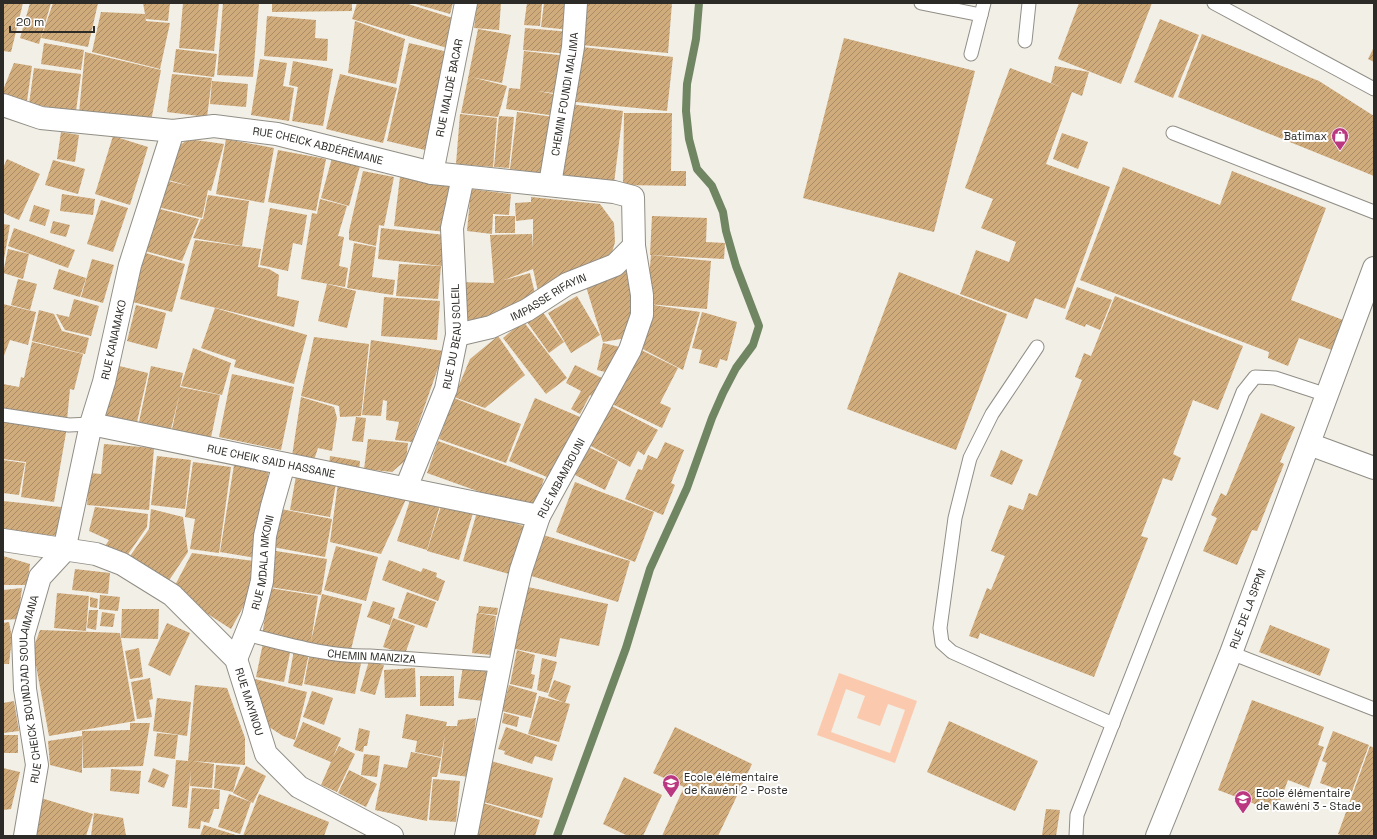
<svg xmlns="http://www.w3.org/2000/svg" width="1377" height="839" viewBox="0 0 1377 839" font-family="'Space Grotesk',sans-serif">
	<defs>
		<pattern id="building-hatch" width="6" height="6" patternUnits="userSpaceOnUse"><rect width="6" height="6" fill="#d0ab7c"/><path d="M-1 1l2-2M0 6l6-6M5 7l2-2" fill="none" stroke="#a98b66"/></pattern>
	</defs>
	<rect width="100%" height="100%" fill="#f2efe6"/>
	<!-- park -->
	<path fill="#fbcaae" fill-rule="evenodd" d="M839 673 917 701 895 763 817 735ZM846 689 865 696 857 718 880 726 888 704 905 710 890 753 831 732Z"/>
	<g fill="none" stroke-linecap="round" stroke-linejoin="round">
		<!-- stream -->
		<path stroke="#708562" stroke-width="8" d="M557 836 626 648 650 569 687 488 712 418 723 393 736 368 753 345 759 326 736 266 726 231 723 212 712 186 697 169 689 139 686 111 687 84 696 39 699 3"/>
	</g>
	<!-- building -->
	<g fill="url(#building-hatch)">
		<path d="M3 3H23L11 52 3 51Z"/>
		<path d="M30 3H51L39 44 20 38Z"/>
		<path d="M53 3H98L88 47 41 38Z"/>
		<path d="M143 3H170L168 21 146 19 145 14 146 21 170 23 160 69 92 52 101 12 145 14Z"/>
		<path d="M183 3H219L214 51 179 48Z"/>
		<path d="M223 3H259L253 77 217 75Z"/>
		<path d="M272 3H352V11L272 12Z"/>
		<path d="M357 3H405L456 19 447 48 352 19Z"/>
		<path d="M412 3H453L450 14Z"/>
		<path d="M477 3H501L499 30 474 28Z"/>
		<path d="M527 3H542L540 26 524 25Z"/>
		<path d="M544 3H573L571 30 541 27Z"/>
		<path d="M585 3H672L668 53 581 45Z"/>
		<path d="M1079 3H1152L1121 84 1058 59Z"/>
		<path d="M267 16 316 20 315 38 328 39 327 61 264 56Z"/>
		<path d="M1160 19 1199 35 1173 98 1134 82Z"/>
		<path d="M355 21 405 39 396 84 348 73Z"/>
		<path d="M525 28 571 32 569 54 523 50Z"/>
		<path d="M478 29 511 35 502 83 471 77 507 86 498 117 461 113Z"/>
		<path d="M1202 34 1319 81 1374 116V176L1178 97Z"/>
		<path d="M844 38 975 71 934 232 803 198Z"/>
		<path d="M44 43 84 50 81 70 41 64Z"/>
		<path d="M409 43 448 52 425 150 387 141Z"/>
		<path d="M582 47 673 57 667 111 576 102Z"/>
		<path d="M1374 47V62L1368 59Z"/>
		<path d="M176 49 217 54 214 77 173 72Z"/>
		<path d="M524 51 567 56 562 94 537 91 559 95 556 116 506 109 509 88 520 89Z"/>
		<path d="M85 52 161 70 151 121 79 113Z"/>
		<path d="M260 59 287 63 283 86 294 88 289 121 251 115Z"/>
		<path d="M293 61 333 69 323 126 292 121 298 87 289 85Z"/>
		<path d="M14 63 32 66 27 101 3 97V90Z"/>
		<path d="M1055 66 1089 72 1082 96 1072 92 1046 164 1110 187 1065 309 1035 298 1027 319 960 294 976 250 1009 262 1016 242 981 228 993 199 965 188 1010 68 1066 89 1051 83Z"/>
		<path d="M34 68 81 74 76 111 29 104Z"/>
		<path d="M172 74 212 78 207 117 167 112Z"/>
		<path d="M340 74 397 88 383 143 326 129Z"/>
		<path d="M212 81 248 84 246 107 210 104Z"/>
		<path d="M570 104 623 111 614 183 561 176Z"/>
		<path d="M517 112 554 117 547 174 510 169Z"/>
		<path d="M624 113H672L671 171H686V186L623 185Z"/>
		<path d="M460 114 497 118 493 167 456 164Z"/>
		<path d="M499 116 514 117 509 168 494 167Z"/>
		<path d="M61 132 79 135 75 162 57 159Z"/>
		<path d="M1062 133 1088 142 1078 169 1053 159Z"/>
		<path d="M113 136 148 147 130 205 95 194Z"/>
		<path d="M226 139 274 148 264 203 216 194Z"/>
		<path d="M195 140 224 144 211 191 208 190 202 218 158 207 164 180 193 187 165 179 180 145 186 141Z"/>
		<path d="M278 150 326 159 316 211 268 202Z"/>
		<path d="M332 158 360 166 349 206 321 198Z"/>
		<path d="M7 159 40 174 19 220 3 213V168Z"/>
		<path d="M53 160 85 169 78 194 45 185Z"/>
		<path d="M1123 167 1220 205 1232 171 1326 208 1291 300 1343 320 1332 350 1299 338 1288 366 1268 358 1269 352 1080 280Z"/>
		<path d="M363 171 394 177 384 226 379 225 376 246 349 240V231Z"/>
		<path d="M400 177 452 183 446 232 394 226Z"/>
		<path d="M471 189 511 194 509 215 493 214 492 234 467 231Z"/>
		<path d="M62 194 95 199 93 215 60 211Z"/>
		<path d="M208 195 249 201 242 246 193 238 201 219H203Z"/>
		<path d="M531 197 600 204 614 223 615 242 611 256 539 296 533 269 504 280 530 273 536 298 469 324 457 282 494 283 490 235 532 234 533 249V219L516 221 515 203 531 202Z"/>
		<path d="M320 199 347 206 338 236 344 237 339 266 348 268 345 287 301 279 312 213 317 214Z"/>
		<path d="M101 200 128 208 113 252 87 244Z"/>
		<path d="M34 205 50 210 45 226 29 221Z"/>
		<path d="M156 208 199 219 182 261 145 251Z"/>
		<path d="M270 208 307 215 302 245 293 243 288 271 260 265Z"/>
		<rect x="495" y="216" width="20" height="17"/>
		<path d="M652 216 707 218 706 242 725 243 724 259 650 255Z"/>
		<path d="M53 221 70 225 66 237 50 233Z"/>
		<path d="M3 224 10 225 4 259H3Z"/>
		<path d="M14 228 75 250 68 268 8 246Z"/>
		<path d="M381 228 445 235 442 266 378 259Z"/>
		<path d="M195 240 261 249 258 267 269 269 279 275 277 296 299 301 294 327 180 299Z"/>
		<path d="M354 243 376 247 372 277 395 280 393 295 347 288Z"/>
		<path d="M8 249 29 254 23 279 3 273Z"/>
		<path d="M142 252 185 264 172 312 129 301Z"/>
		<path d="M651 255 711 261 707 309 647 304Z"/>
		<path d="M92 259 114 265 103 303 81 297Z"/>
		<path d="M399 264 441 266 438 299 396 296Z"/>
		<path d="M629 267 639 312 632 337 603 342 584 280Z"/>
		<path d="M59 269 86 278 80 297 53 289Z"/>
		<path d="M899 272 1007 314 956 450 847 409Z"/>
		<path d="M18 279 37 284 30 310 11 305Z"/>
		<path d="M327 284 356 291 347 328 318 321Z"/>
		<path d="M1077 287 1112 300 1100 330 1086 324 1085 327 1065 319Z"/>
		<path d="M577 296 600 335 571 353 548 313Z"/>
		<path d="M1115 296 1243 346 1218 410 1193 400 1173 454 1181 458 1172 481 1163 478 1141 536 1148 538 1094 677 980 633 978 639 969 636 987 588 991 590 1005 556 991 551 1009 505 1023 510 1029 493 1037 496 1082 380 1075 377 1084 353 1091 356Z"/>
		<path d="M384 297 440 301 437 340 381 336Z"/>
		<path d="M74 299 99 306 91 336 65 330 56 314 69 317Z"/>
		<path d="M3 304 36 312 28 345 10 340 3 358Z"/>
		<path d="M647 304 700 312 683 370 635 345Z"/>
		<path d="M136 305 166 313 157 349 127 341Z"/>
		<path d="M215 308 307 335 294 384 234 367 236 360 201 348Z"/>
		<path d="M39 310 54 314 62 331 89 338 85 354 32 341Z"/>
		<path d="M542 311 564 342 549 353 527 322Z"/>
		<path d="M702 312 737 322 727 361 720 359 717 368 699 363 702 350 692 348Z"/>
		<path d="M523 321 567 378 546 394 503 338Z"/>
		<path d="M498 336 525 375 485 408 454 397 470 359Z"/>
		<path d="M314 337 369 344 361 416 340 417 339 406 301 396Z"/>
		<path d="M371 340 444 351 412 442 395 440 399 422 386 420 387 401 383 400 381 416 362 415Z"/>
		<path d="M32 342 83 354 74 390 70 389 67 420 3 411V384L19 387 21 377 24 378Z"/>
		<path d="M603 343 620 347 614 374 597 370Z"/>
		<path d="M635 347 678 368 660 403 671 408 662 428 610 403Z"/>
		<path d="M193 348 231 363 222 395 181 386Z"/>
		<path d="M111 364 148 373 135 431 108 422 101 405Z"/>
		<path d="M575 365 606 380 596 399 590 395 580 414 571 409 581 391 566 383Z"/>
		<path d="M151 366 183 373 180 387 220 395 210 442 171 434 180 392 171 429 139 422Z"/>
		<path d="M232 374 294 387 281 450 219 437Z"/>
		<path d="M301 397 334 407 337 418 332 451 318 448 313 463 292 456Z"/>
		<path d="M454 398 521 424 506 463 439 439Z"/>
		<path d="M535 398 580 417 554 480 509 461Z"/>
		<path d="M610 405 658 430 644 455 638 451 630 467 589 445Z"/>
		<path d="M1261 413 1295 427 1280 462 1284 464 1257 531 1252 530 1237 565 1203 551 1217 518 1211 515 1221 493 1226 496Z"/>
		<path d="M3 417 67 427 54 502 21 497 26 462 3 459Z"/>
		<path d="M356 417 366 418 363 442 352 441Z"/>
		<path d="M368 439 408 443 406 460 392 472 364 469Z"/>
		<path d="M438 441 544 479 533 511 427 473Z"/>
		<path d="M665 442 684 450 671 483 675 485 663 515 625 499 638 469 642 470 648 455 657 459Z"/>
		<path d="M104 444 154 448 149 510 87 505 90 473 101 474Z"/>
		<path d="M588 447 618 461 605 490 575 475Z"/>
		<path d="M1001 450 1023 460 1012 485 990 476Z"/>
		<path d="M157 456 191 460 185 509 151 505Z"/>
		<path d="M330 456 360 461 359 470 329 466Z"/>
		<path d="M3 460 25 463 19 495 3 493Z"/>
		<path d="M193 462 231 467 219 553 190 549 195 519 185 517Z"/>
		<path d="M234 465 269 470 256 558 220 552Z"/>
		<path d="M296 476 336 484 330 517 290 510Z"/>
		<path d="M575 482 654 512 635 562 556 532Z"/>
		<path d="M338 483 407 497 381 554 330 542Z"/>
		<path d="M412 494 441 502 427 550 397 541Z"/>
		<path d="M3 501 61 507 58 536 3 531Z"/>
		<path d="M442 503 473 513 459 560 427 551Z"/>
		<path d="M95 507 148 514 147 527 124 560 103 549 109 540 89 531Z"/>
		<path d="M151 509 183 517 188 552 166 585 128 559 149 529Z"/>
		<path d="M281 509 332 519 325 557 273 547Z"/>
		<path d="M477 512 527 527 513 575 463 561Z"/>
		<path d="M540 534 630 561 618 602 528 575Z"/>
		<path d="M336 546 378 557 366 601 324 590Z"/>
		<path d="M276 551 327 559 321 595 270 587Z"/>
		<path d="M192 553 254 561 247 600 231 629 172 591Z"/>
		<path d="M3 556 30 564 27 585H3Z"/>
		<path d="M389 560 421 572 423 568 437 573 436 577 445 581 438 601 382 580Z"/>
		<path d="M75 569 110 573 108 594 72 590Z"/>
		<path d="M523 586 608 604 599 646 560 638 556 657 510 648Z"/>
		<path d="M22 588 18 619 3 620V590Z"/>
		<path d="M270 588 318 596 311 641 322 594 362 604 350 654 262 635Z"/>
		<path d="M407 592 436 602 427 628 398 618Z"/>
		<path d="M57 593 89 596 86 631 54 628Z"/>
		<path d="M100 595 120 597 118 611 99 609Z"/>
		<path d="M90 597 98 599 97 608 90 607Z"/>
		<path d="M373 601 395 608 390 625 367 617Z"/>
		<path d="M479 606 498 608 497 615 478 613Z"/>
		<path d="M122 609H159L158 639 121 638Z"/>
		<path d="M89 610H98L96 630 87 628Z"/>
		<path d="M102 612 115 614 113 627 100 626Z"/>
		<path d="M477 613 496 616 491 655 472 653Z"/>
		<path d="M393 618 415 626 405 654 383 647Z"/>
		<path d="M9 622 12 638 9 664H3V623Z"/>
		<path d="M167 623 190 633 170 676 148 665Z"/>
		<path d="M1270 625 1330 649 1320 676 1259 652Z"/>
		<path d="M40 630 120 633 135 721 49 736 33 649Z"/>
		<path d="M263 643 291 648 284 682 256 677Z"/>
		<path d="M139 648 143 677 130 679 125 651Z"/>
		<path d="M294 650 309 653 302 686 288 683Z"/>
		<path d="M517 650 535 655 531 674 535 675 532 689 510 684Z"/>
		<path d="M310 652 361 663 355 694 304 684Z"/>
		<path d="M542 658 557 662 548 693 537 690Z"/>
		<path d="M369 661 384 665 375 695 360 691Z"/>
		<path d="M463 666 487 669 483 701 458 698Z"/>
		<path d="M415 668 416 697 385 698 384 670Z"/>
		<rect x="420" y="676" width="34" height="30"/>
		<path d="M150 678 153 699 149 700 152 717 137 719 131 682Z"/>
		<path d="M255 679 307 692 295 740 283 736 266 725 253 700Z"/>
		<path d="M554 680 571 686 565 703 548 696Z"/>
		<path d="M195 685 227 688 245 738V765L192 761 214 764 212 788 190 786 191 770 187 808 172 806 176 760 188 761Z"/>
		<path d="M509 685 537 693 531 718 502 711Z"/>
		<path d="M312 691 333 698 324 725 303 717Z"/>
		<path d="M539 696 570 704 559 742 528 734Z"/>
		<path d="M157 698 191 702 187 736 153 731Z"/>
		<path d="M1252 700 1324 727 1318 745 1324 747 1309 788 1288 780 1276 812 1218 790Z"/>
		<path d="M14 701 19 731 3 733V703Z"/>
		<path d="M504 713 519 717 517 727 502 723Z"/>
		<path d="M406 714 447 722 446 726H457L458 720 476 718 469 777 440 773 445 734 441 757 415 752 417 741 402 738Z"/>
		<path d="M949 721 1038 761 1015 811 927 772Z"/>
		<path d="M303 722 341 738 333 757 339 746 355 754 337 792 321 785 331 762 293 746Z"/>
		<path d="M130 723H150L143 766 83 768 82 731 130 730Z"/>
		<path d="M506 727 557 745 552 761 535 756 532 764 504 754 505 751 498 749Z"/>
		<path d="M675 727 752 764 718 836H662L684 787 653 773Z"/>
		<path d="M359 728 370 731 367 746H364L363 752 355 750Z"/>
		<path d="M1333 731 1369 745 1351 794 1320 783 1327 763 1322 761Z"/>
		<path d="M157 733 178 735 175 759 154 756Z"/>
		<rect x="3" y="735" width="15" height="18"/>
		<path d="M82 736V773L50 765 48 741Z"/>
		<path d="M1370 746 1374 748V836H1343L1338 834Z"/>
		<path d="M411 752 441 758 437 777H432L427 821 375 810 384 764 407 768Z"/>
		<path d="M364 754 380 756 377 777 361 775Z"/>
		<path d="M491 761 553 778 542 818 480 801Z"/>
		<path d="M216 765 240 767 233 792 214 788Z"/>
		<path d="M246 766 266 776 253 803 233 793Z"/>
		<path d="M3 768 20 772 11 809 3 810Z"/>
		<path d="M153 768 169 775 164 788 148 782Z"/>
		<path d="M111 769 141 771 139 794 110 791Z"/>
		<path d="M349 770 377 784 366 807 338 793Z"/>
		<path d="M624 777 662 795 643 836H628L603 824Z"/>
		<path d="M433 779 460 781 456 822 429 820Z"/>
		<path d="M192 788 220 790 219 809H214L209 823 201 821 200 829 188 828Z"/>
		<path d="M229 794 251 802 240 834 218 827Z"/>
		<path d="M259 794 329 822 324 836H243Z"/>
		<path d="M41 798 93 814 86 836H39L30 833Z"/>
		<path d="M480 802 540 820 535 836H473Z"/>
		<path d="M1046 809 1060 810 1056 836 1042 835Z"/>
		<path d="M94 813 123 818 126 836H91Z"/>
		<path d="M204 825 239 836H200Z"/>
	</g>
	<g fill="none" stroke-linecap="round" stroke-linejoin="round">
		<!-- service casing -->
		<g stroke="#918e86" stroke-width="15">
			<g id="service">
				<path d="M921 3 981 15"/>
				<path d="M1214 3 1374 89"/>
				<path d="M1025 41 1029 3"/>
				<path d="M971 54 984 3"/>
				<path d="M1173 133 1374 212"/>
				<path d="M1037 347 992 414 970 458 955 518 940 628 942 643 952 652 1113 724"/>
				<path d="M3 415 69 425 91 424"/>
				<path id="s1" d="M246 634C286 644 329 657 370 656L500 665"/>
				<path d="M1231 653 1374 709"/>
				<path d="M1076 836 1077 815 1243 392 1255 377 1275 378 1327 395"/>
			</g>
		</g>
		<!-- minor casing -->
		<g stroke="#918e86" stroke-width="24">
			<g id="minor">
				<path id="s2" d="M3 105 41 118 173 131 214 126 277 134 432 173 614 192 633 197 634 246 642 295V315L630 350 539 516 521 570 508 625 466 836"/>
				<path id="s3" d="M432 173 466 3"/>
				<path id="s4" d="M550 184 573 47 576 3"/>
				<path id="s5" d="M457 335 491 327 527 310 567 284 615 265 634 246"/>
				<path id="s6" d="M91 424 539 516"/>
				<path d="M1309 444 1374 468"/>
				<path id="s7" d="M406 488 446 389 457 335 452 228 463 177"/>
				<path id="s8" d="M3 540 96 554 122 564 172 595 236 659 266 754 299 787 392 836"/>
				<path id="s9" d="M236 659 253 617 262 581 265 536 272 506 284 464"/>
				<path id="s10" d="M25 836 37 765 25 689 23 636 40 577 64 551 91 424 104 382 130 265 173 131"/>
				<path id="s11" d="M1157 836 1231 653 1374 268"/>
			</g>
		</g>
		<!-- service -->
		<use href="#service" stroke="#fff" stroke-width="13"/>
		<!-- minor -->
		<use href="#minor" stroke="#fff" stroke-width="22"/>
	</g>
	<!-- icons -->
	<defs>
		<g id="shop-pin" transform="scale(0.9)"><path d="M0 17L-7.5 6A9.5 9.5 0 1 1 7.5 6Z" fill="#ba3880" stroke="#fff"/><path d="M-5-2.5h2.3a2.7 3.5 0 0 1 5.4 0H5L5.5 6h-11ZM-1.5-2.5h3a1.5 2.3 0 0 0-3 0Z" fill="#fff"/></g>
		<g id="school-pin" transform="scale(0.9)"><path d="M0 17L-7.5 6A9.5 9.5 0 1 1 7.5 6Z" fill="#ba3880" stroke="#fff"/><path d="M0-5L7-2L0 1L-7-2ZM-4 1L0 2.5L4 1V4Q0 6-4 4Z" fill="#fff"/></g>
	</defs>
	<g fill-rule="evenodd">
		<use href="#shop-pin" x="1340" y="136"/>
		<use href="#school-pin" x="671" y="783"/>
		<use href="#school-pin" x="1243" y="799"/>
	</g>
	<g text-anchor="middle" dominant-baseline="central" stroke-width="4" stroke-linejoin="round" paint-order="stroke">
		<!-- street labels -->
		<g font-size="11" fill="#2c2b27" stroke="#fff">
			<text stroke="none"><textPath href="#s3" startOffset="87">RUE MALIDÉ BACAR</textPath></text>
			<text stroke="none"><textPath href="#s4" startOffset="91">CHEMIN FOUNDI MALIMA</textPath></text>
			<text stroke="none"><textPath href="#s2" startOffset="320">RUE CHEICK ABDÉRÉMANE</textPath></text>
			<text stroke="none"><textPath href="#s5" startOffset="100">IMPASSE RIFAYIN</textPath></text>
			<text stroke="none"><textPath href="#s7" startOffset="160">RUE DU BEAU SOLEIL</textPath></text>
			<text stroke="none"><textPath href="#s10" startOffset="516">RUE KANAMAKO</textPath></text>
			<text stroke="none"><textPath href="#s6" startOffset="184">RUE CHEIK SAID HASSANE</textPath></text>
			<text transform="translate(561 478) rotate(-62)">RUE MBAMBOUNI</text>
			<text stroke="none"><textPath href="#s9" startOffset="101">RUE MDALA MKONI</textPath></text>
			<text stroke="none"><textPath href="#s11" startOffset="245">RUE DE LA SPPM</textPath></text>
			<text stroke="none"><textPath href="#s1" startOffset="128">CHEMIN MANZIZA</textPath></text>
			<text stroke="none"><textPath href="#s10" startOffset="149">RUE CHEICK BOUNDJAD SOULAIMANA</textPath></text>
			<text stroke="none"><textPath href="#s8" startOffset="316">RUE MAYINOU</textPath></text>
		</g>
		<!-- poi labels -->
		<g font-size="11" fill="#2c2b27" stroke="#fff" text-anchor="start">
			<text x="1327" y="136" text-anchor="end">Batimax</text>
			<text x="684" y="777">Ecole élémentaire<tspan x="684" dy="13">de Kawéni 2 - Poste</tspan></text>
			<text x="1256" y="793">Ecole élémentaire<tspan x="1256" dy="13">de Kawéni 3 - Stade</tspan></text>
		</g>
	</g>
	<!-- border -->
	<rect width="1377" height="839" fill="none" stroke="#2c2b27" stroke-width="8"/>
	<!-- scale -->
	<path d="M10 26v6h84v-6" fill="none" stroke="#2c2b27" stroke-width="2"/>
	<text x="16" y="26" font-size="12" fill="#2c2b27" stroke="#ffffff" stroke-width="3" paint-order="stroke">20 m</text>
</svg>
